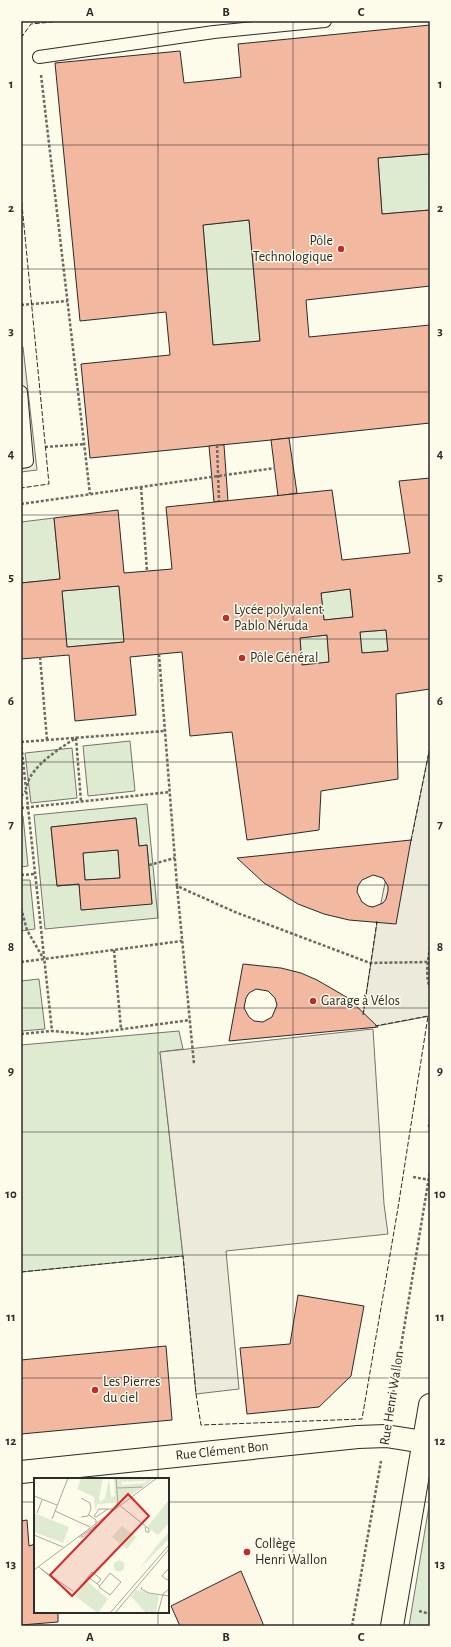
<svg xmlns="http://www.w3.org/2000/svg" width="451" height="1647" viewBox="0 0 451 1647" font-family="'Alegreya Sans',sans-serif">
	<rect width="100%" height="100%" fill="#fdfbea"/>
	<!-- green -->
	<g fill="#deebd1" stroke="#74746e" fill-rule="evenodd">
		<path d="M429 154 430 210 382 214 378 158Z"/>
		<path d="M249 220 260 341 213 345 203 225Z"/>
		<path d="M54 518 60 579 21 583V522Z"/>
		<path d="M119 586 124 642 67 647 62 591Z"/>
		<path d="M350 589 353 617 324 620 321 593Z"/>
		<path d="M386 630 388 651 362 653 360 632Z"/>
		<path d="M327 635 329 662 302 665 300 638Z"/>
		<path d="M130 741 135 791 88 796 83 746Z"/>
		<path d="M72 748 77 798 31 803 25 753Z"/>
		<path d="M147 804 158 918 45 929 34 815ZM136 818 139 846 147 845 152 903 82 910 79 884 57 886 51 827Z"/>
		<path d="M21 816H23L28 866 21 867Z"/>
		<path d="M118 850 120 878 85 880 83 853Z"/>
		<path d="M21 880H30L35 929 21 931Z"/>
		<path d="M39 979 45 1029 21 1031V981Z"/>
		<path d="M179 1031 183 1049 160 1052 183 1256 21 1272V1045Z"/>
		<path d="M430 1500V1626H409Z"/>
	</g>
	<!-- parking -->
	<g fill="#eceadb" stroke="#74746e">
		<path d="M21 347H23L37 470 21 472Z"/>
		<path d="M430 747V1016L361 1029 377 923 387 873 411 840Z"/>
		<path d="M373 1029 384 1204 388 1234 226 1251 239 1389 196 1394 183 1256 160 1052Z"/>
	</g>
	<!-- building -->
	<g fill="#f2b8a0" stroke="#2b2b2b" fill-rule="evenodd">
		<path d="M430 25V167L429 154 378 158 382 214 430 210V286L306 300 309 337 430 325V423L271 440 90 458 81 364 170 355 166 312 80 321 55 63 180 51 184 83 214 80 241 77 238 44ZM249 220 260 341 213 345 203 225Z"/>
		<path d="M289 438 297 493 278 496 271 440Z"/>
		<path d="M217 445H224L228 501 214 502 209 446Z"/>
		<path d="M430 478V689L396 694 398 779 321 791 319 830 247 840 232 732 190 736 182 652 130 657 136 715 75 721 69 655 21 659V583L60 579 54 518 118 510 124 573 172 569 166 507 332 490 342 560 410 553 399 481ZM119 586 124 642 67 647 62 591ZM350 589 353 617 324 620 321 593ZM386 630 388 651 362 653 360 632ZM327 635 329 662 302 665 300 638Z"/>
		<path d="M136 818 139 846 147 845 152 904 81 910 79 884 57 886 51 827ZM118 850 120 878 85 880 83 853Z"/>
		<path d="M411 840 396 924 349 920 324 914 298 904 264 883 237 858ZM373 875 383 878 388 886V891L386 899 383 903 373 907 368 906 362 902 357 892 358 886 362 880Z"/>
		<path d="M243 964 281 968 301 973 317 980 348 998 378 1027 229 1041ZM256 989 268 991 275 998 277 1005 272 1017 263 1022 254 1021 249 1017 244 1008 246 998 249 993Z"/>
		<path d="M298 1295 364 1306 351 1376 319 1407 247 1414 240 1348 290 1344Z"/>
		<path d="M166 1346 172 1420 21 1434V1360Z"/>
		<path d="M27 1520 29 1546 35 1544V1612H58V1622L21 1625V1521Z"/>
		<path d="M241 1571 264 1626H180L171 1606Z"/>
	</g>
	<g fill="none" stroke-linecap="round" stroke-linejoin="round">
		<!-- lane casing -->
		<g stroke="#2b2b2b" stroke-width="14">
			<g id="lane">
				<path d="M39 57 214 32 325 21"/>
				<path d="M21 392 27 461 21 462"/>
			</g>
		</g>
		<!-- street casing -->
		<g stroke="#2b2b2b" stroke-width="24">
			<g id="street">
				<path d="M21 1472 358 1437 386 1436 430 1443"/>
				<path d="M392 1626 430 1405"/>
			</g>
		</g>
		<!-- path -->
		<g stroke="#6a6964" stroke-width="2.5" stroke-dasharray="3 2" stroke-linecap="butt">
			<path d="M41 75 90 494"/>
			<path d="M21 305 68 301"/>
			<path d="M217 445 219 501"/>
			<path d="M45 447 85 444"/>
			<path d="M141 487 147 571"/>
			<path d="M21 504 275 468"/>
			<path d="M159 654 177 886 235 912 370 963 427 962 430 961"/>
			<path d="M40 657 47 740"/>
			<path d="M21 742 52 1031"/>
			<path d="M21 742 165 731"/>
			<path d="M27 786C30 767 60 748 76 738L81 801"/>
			<path d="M21 796 26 791"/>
			<path d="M21 808 170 792"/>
			<path d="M149 865 175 858"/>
			<path d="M21 875 35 874"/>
			<path d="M177 886 194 1064"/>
			<path d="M21 908 27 930 43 958"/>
			<path d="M430 947C428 961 425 975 430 988"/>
			<path d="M114 950 121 1029"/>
			<path d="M21 962 182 941"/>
			<path d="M21 1034 52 1031 87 1034 190 1020"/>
			<path d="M430 1119 429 1126 430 1131"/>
			<path d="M413 1177 430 1180"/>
			<path d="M390 1413 430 1171"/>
			<path d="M419 1611 430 1614"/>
			<path d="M352 1626 381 1461"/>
		</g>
		<!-- lane -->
		<use href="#lane" stroke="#fdfbea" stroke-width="12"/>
		<!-- street -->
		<use href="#street" stroke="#fdfbea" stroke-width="22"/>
		<!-- fence -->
		<g stroke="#2b2b2b" stroke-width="1" stroke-dasharray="5 2" stroke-linecap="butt">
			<path d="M21 38 31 24 62 21"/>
			<path d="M21 195 49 484 21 488"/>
			<path d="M411 841 430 747"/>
			<path d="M363 1015 377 921"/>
			<path d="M21 1272 183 1256 196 1394 201 1425 362 1419 398 1208 428 1016 375 1026"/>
		</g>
	</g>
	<!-- grid -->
	<path fill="none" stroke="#2b2b2b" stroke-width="1" stroke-opacity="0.55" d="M158 21V1479M293 21V1626M21 145H430M21 269H430M21 392H430M21 515H430M21 639H430M21 762H430M21 885H430M21 1008H430M21 1132H430M21 1255H430M21 1378H430M21 1502H35M168 1502H430M158 1612V1626"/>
	<!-- markers -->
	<g fill="#c62828" stroke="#fdfbea" stroke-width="1.5">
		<circle cx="341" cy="249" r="4"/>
		<circle cx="226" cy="618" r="4"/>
		<circle cx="242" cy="658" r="4"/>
		<circle cx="313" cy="1001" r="4"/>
		<circle cx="95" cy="1390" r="4"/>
		<circle cx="247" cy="1552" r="4"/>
	</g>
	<g text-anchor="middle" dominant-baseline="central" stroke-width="3" stroke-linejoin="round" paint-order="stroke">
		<!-- poi labels -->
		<g font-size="14" fill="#2b2b2b" stroke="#fdfbea" text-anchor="start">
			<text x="333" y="241" text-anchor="end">Pôle<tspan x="333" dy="16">Technologique</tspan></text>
			<text x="234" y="610">Lycée polyvalent<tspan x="234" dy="16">Pablo Néruda</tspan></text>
			<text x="250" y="658">Pôle Général</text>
			<text x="321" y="1001">Garage à Vélos</text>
			<text x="103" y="1382">Les Pierres<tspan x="103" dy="16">du ciel</tspan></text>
			<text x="255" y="1544">Collège<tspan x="255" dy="16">Henri Wallon</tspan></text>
		</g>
		<!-- street labels -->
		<g font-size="14" fill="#2b2b2b" stroke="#fdfbea">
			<text transform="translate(392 1398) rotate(-81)">Rue Henri Wallon</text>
			<text transform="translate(222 1451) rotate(-6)">Rue Clément Bon</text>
		</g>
	</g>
	<!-- overview -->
	<g transform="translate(34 1478)">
		<rect width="135" height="135" fill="#fdfbea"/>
		<path d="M47 0H69L65 21 67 24 71 20 75 0 77 19 81 18 80 0H111V3L88 4V7L111 5 113 0 118 2 81 29V25L63 26 61 33 60 19 43 11ZM135 22V45L124 57 113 49ZM0 35 35 49 29 65 0 54ZM88 48 102 59 93 71 78 59ZM135 54V61L105 91 126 64ZM79.5 88a5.5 5.5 0 1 1 11 0a5.5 5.5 0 1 1-11 0ZM53 103 74 121 64 135 41 118ZM102 112 125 117 122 135H112L97 118Z" fill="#deebd1"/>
		<path fill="none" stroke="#a9a89e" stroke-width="1" d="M82 0 84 26 115 51V54H112L111 49M83 10 109 9M0 18 23 27M74 31 62 39 60 38 65 31H80M21 33 56 49M3 35 8 22M47 39 54 38 57 31 56 25 47 20M18 41 34 0M0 57 29 69M47 58 63 47M45 59H49L62 48V42L55 37M5 89 39 118 54 99 66 108M135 90 128 98 133 102 135 100M7 91 39 113M0 92 123 0M76 95 87 104 76 117 65 109ZM54 99 58 94 67 101 63 106M108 109 107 111 115 115 135 118M76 135 135 67M81 135 135 71M124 135 129 116 135 111"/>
		<path fill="#d62828" fill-opacity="0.15" stroke="#d62828" stroke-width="2" d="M94 16 115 38 38 118 16 97Z"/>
		<rect width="135" height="135" fill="none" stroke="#2b2b2b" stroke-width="2"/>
	</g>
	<!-- border -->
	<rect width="451" height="1647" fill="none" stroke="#fdfbea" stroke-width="44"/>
	<rect x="22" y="22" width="407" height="1603" fill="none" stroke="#2b2b2b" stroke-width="1.5"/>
	<g font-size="13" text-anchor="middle" font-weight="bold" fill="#2b2b2b">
		<text x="90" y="16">A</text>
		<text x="226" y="16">B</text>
		<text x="361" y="16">C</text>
		<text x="11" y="88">1</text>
		<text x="440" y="88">1</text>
		<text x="11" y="212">2</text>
		<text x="440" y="212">2</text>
		<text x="11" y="335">3</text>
		<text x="440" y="335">3</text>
		<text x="11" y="458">4</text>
		<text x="440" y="458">4</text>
		<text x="11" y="581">5</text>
		<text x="440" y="581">5</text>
		<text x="11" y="705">6</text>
		<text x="440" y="705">6</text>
		<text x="11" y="828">7</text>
		<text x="440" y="828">7</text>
		<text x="11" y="951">8</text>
		<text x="440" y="951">8</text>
		<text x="11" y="1075">9</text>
		<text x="440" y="1075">9</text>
		<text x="11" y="1198">10</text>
		<text x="440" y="1198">10</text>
		<text x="11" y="1321">11</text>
		<text x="440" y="1321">11</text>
		<text x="11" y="1445">12</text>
		<text x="440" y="1445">12</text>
		<text x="11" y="1568">13</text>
		<text x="440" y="1568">13</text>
		<text x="90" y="1641">A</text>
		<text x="226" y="1641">B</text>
		<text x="361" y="1641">C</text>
	</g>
</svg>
